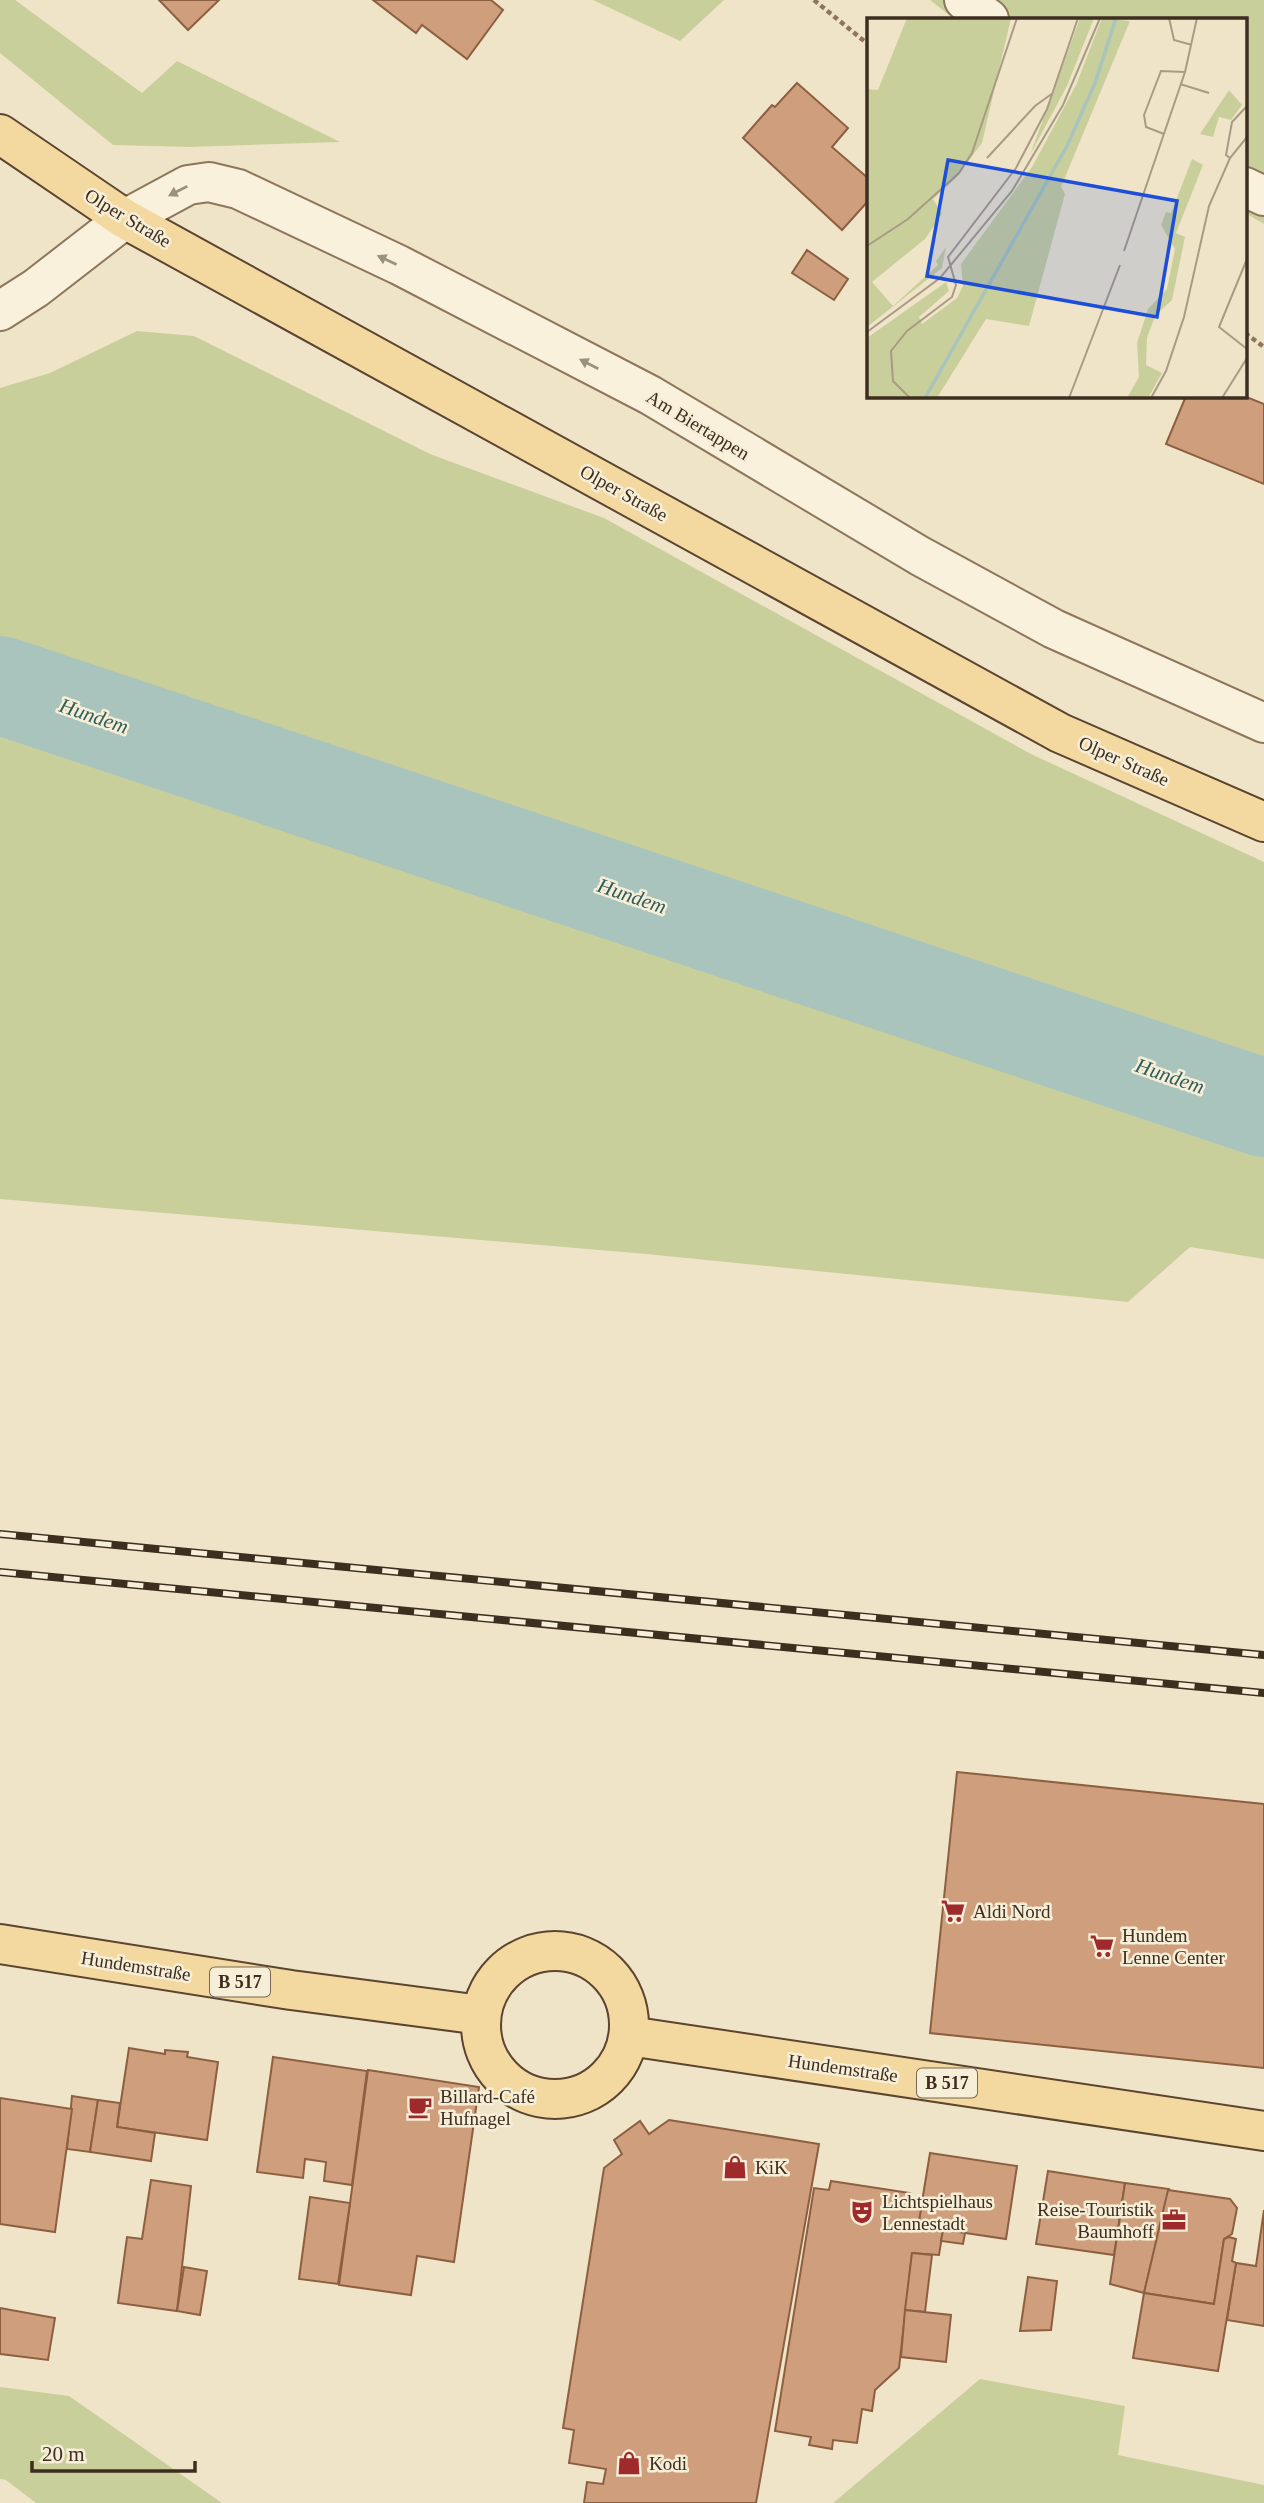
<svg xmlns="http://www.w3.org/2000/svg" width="1264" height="2503" viewBox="0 0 1264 2503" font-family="Georgia,serif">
	<rect width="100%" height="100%" fill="#f0e4c8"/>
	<!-- green -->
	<g fill="#c9cf9b">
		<path d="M0 0H15L142 93 177 61 340 142 189 147 113 145 0 53Z"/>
		<path d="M593 0H724L680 41Z"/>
		<path d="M930 0H1264V224L1245 213V19H954Z"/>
		<path d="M137 331 194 336 430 454 604 518 1031 754 1264 862V1259L1190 1247 1128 1302 646 1254 0 1199V388L50 373Z"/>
		<path d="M980 2379 1125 2406 1118 2455 1264 2485V2503H833Z"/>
		<path d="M0 2387 69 2396 222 2503H36L6 2480 0 2479Z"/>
	</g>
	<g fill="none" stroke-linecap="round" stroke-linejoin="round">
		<!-- river -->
		<path stroke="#a9c4bc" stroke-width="98" d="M0 685 1264 1108"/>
	</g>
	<!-- building -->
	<g fill="#cf9f7d" stroke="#8d5f41" stroke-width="2">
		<path d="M159 0H219L188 30Z"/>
		<path d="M373 0H491L503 10 467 59 422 25 416 33Z"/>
		<path d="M797 83 848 128 832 147 869 179V200L842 230 743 138 772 105 775 107Z"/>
		<path d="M807 250 848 279 834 300 792 273Z"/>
		<path d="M1186 396H1244L1264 404V484L1166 444Z"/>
		<path d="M957 1772 1264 1804V2068L930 2033Z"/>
		<path d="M129 2048 165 2054V2050L188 2052 187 2057 218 2062 207 2140 117 2127Z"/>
		<path d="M273 2057 367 2071 352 2185 324 2181 326 2162 305 2159 303 2178 257 2172Z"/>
		<path d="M368 2070 479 2087 454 2262 417 2256 411 2295 339 2285Z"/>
		<path d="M72 2096 98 2100 90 2152 67 2149Z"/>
		<path d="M0 2098 72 2109 55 2232 0 2224Z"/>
		<path d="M98 2100 120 2103 117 2127 155 2133 151 2161 90 2152Z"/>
		<path d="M669 2120 819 2144 756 2503H584L587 2482 603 2484 606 2469 569 2463 574 2430 563 2428 604 2168 622 2154 614 2140 640 2121 649 2134Z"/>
		<path d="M930 2153 1017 2166 1006 2239 918 2226Z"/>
		<path d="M1048 2171 1125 2183 1114 2255 1036 2244Z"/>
		<path d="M151 2180 191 2186 177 2311 118 2303 127 2237 142 2239Z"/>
		<path d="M831 2181 910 2193 907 2202 922 2204 918 2226 943 2230 939 2255 912 2253 899 2368 875 2390 872 2411 862 2409 857 2443 833 2440 832 2449 809 2445 811 2437 775 2431 814 2188 829 2190Z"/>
		<path d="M1125 2183 1169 2189 1144 2293 1110 2284Z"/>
		<path d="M1168 2190 1230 2199 1237 2208 1232 2234 1224 2239 1214 2304 1144 2293Z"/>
		<path d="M310 2197 350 2203 338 2284 299 2279Z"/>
		<path d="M1264 2210V2326L1227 2320 1236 2263 1256 2266Z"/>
		<path d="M943 2230 965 2233 963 2244 941 2241Z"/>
		<path d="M1229 2237 1236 2239 1232 2261 1236 2263 1218 2371 1133 2358 1144 2293 1214 2304 1224 2239Z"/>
		<path d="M912 2253 932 2255 925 2312 905 2310Z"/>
		<path d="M184 2267 207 2271 200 2315 177 2311Z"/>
		<path d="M1028 2277 1057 2281 1051 2330 1020 2331Z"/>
		<path d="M0 2308 55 2318 48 2360 0 2354Z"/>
		<path d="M905 2310 951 2315 946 2362 901 2357Z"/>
	</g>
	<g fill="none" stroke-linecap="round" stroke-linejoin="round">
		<!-- minor casing -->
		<g stroke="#8d765c" stroke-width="42">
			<g id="minor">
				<path d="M964 0 989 19"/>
				<path d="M1245 187 1264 196"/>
				<path d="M0 311 36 288 125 219 188 185 209 182 238 189 399 265 650 395 920 556 1054 629 1264 723"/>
			</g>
		</g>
		<!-- major casing -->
		<g stroke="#5b4430" stroke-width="42">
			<g id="major">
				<path d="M0 134 125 219 1060 733 1264 822"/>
				<path d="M0 1944 291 1990 481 2015"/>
				<circle cx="555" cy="2025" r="74"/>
				<path d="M629 2036 1264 2131"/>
			</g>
		</g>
		<!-- path -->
		<g stroke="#8d765c" stroke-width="4.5" stroke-dasharray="5 3.5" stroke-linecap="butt">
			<path d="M814 0 869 45"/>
			<path d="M1245 333 1264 347"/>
		</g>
		<!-- minor -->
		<use href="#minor" stroke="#faf1dc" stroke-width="38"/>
		<!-- major -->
		<use href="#major" stroke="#f3d9a0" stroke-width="38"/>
		<!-- rail casing -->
		<g stroke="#3d2e20" stroke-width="8">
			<g id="rail">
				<path d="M0 1534 1264 1655"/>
				<path d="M0 1572 1264 1693"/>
			</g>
		</g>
		<!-- rail -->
		<use href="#rail" stroke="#f7eed8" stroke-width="5" stroke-dasharray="16" stroke-linecap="butt"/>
	</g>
	<!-- one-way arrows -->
	<defs><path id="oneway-solid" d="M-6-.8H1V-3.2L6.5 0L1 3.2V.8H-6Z" transform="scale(1.75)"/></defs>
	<g fill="#9c907e">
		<use href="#oneway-solid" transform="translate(178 191) rotate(153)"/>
		<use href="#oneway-solid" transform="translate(387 260) rotate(-155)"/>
		<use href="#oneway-solid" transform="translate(589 364) rotate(-153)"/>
	</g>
	<!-- icons -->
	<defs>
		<g id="supermarket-bare" transform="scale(1.89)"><path d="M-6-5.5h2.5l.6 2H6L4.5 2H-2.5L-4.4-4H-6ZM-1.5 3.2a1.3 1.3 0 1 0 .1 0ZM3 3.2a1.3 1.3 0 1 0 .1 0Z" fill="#9e2a2b" stroke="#f7eed8" stroke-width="2.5" paint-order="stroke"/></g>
		<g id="cafe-bare" transform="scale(1.89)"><path d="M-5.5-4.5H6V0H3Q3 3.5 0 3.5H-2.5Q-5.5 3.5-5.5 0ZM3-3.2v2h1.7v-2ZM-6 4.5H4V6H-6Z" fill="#9e2a2b" stroke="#f7eed8" stroke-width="2.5" paint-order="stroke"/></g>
		<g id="shop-bare" transform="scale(1.89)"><path d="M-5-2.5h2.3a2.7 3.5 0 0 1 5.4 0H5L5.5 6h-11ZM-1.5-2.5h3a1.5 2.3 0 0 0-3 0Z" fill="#9e2a2b" stroke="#f7eed8" stroke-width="2.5" paint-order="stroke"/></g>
		<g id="theatre-bare" transform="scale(1.89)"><path d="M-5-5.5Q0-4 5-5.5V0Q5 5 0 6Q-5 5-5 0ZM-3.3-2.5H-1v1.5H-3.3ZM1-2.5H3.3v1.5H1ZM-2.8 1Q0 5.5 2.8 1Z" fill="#9e2a2b" stroke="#f7eed8" stroke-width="2.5" paint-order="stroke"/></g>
		<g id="office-bare" transform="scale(1.89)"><path d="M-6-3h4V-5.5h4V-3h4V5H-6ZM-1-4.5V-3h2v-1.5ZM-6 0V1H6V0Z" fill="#9e2a2b" stroke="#f7eed8" stroke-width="2.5" paint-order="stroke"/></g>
	</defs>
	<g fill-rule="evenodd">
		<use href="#supermarket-bare" x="953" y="1911"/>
		<use href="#supermarket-bare" x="1102" y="1946"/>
		<use href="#cafe-bare" x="420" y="2107"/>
		<use href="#shop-bare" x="735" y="2167"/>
		<use href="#theatre-bare" x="862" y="2212"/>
		<use href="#office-bare" x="1174" y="2220"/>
		<use href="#shop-bare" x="629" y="2463"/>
	</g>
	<g text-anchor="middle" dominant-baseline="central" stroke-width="5" stroke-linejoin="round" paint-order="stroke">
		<!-- shield labels -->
		<g fill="#f7eed8" stroke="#756857" stroke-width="2">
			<rect x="210" y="1967.5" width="60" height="29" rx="5"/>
			<rect x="917" y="2068.5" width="60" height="29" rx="5"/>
		</g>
		<g font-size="18" font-weight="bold" fill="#3d2e20">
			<text x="240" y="1982">B 517</text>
			<text x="947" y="2083">B 517</text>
		</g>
		<!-- street labels -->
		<g font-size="19" fill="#3d2e20" stroke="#f7eed8">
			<text transform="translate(128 218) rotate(31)">Olper Straße</text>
			<text transform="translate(698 425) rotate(31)">Am Biertappen</text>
			<text transform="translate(624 493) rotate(29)">Olper Straße</text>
			<text transform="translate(1124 761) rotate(24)">Olper Straße</text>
			<text transform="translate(136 1966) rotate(9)">Hundemstraße</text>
			<text transform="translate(843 2068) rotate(8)">Hundemstraße</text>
		</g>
		<!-- poi labels -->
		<g font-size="19" fill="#3d2e20" stroke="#f7eed8" text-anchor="start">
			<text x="973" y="1911">Aldi Nord</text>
			<text x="1122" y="1935">Hundem<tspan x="1122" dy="22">Lenne Center</tspan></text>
			<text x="440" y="2096">Billard-Café<tspan x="440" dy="22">Hufnagel</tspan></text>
			<text x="755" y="2167">KiK</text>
			<text x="882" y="2201">Lichtspielhaus<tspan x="882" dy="22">Lennestadt</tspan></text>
			<text x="1154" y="2209" text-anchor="end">Reise-Touristik<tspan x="1154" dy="22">Baumhoff</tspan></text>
			<text x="649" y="2463">Kodi</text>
		</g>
		<!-- water labels -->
		<g font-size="21" font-style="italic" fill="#2f5d5a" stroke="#f7eed8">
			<text transform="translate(94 716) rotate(19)">Hundem</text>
			<text transform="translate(632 896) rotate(19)">Hundem</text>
			<text transform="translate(1170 1076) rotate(19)">Hundem</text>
		</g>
	</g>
	<!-- overview -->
	<g transform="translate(867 18)">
		<rect width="380" height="380" fill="#f0e4c8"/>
		<path d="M40 0H144L115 125 88 161 66 181 75 196 58 221 5 264 26 288 71 247 69 243 79 229 75 250 0 309V71L11 72ZM213 0H227L200 68 163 137ZM235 0 263 3 194 169 198 176 162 308 119 301 70 380H0V320L79 264 82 273 52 299 55 306 90 280 96 268 94 246 165 149 209 67ZM362 72 375 87 364 102 352 99 346 119 333 116ZM325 141 336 147 309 215 318 219 305 282 288 298 280 320 279 347 295 355 281 380H260L272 359 270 325 281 291 300 271 308 231 294 207 299 194 304 195Z" fill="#c9cf9b"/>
		<path fill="none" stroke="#a9c4bc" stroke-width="3.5" d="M58 380 200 128 228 65 249 0"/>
		<path fill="none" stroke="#a89b85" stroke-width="2" d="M302 0 307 22 325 27M313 66 342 75M297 116 279 109 277 97 294 53 318 54M120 140 168 88 186 75M363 140 359 137 365 104 380 88M0 228 41 201 92 155 105 135 150 0M257 233 318 54 330 0M380 241 352 309 380 331M0 314 73 260 145 173 196 87 233 0M43 380 26 363 24 333 40 313 85 279 89 267 81 239 149 150 180 91 211 0M202 380 253 247M284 380 299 353 317 299 342 188 363 140 380 119M355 380 380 340"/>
		<path fill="#1d4ed8" fill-opacity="0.15" stroke="#1d4ed8" stroke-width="3.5" d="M81 142 310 183 290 299 60 258Z"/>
		<rect width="380" height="380" fill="none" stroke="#3d2e20" stroke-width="3.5"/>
	</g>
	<!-- scale -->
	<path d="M32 2461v10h163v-10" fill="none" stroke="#3d2e20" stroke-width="3.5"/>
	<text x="42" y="2461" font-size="21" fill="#3d2e20" stroke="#f7eed8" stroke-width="5" paint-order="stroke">20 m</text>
</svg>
